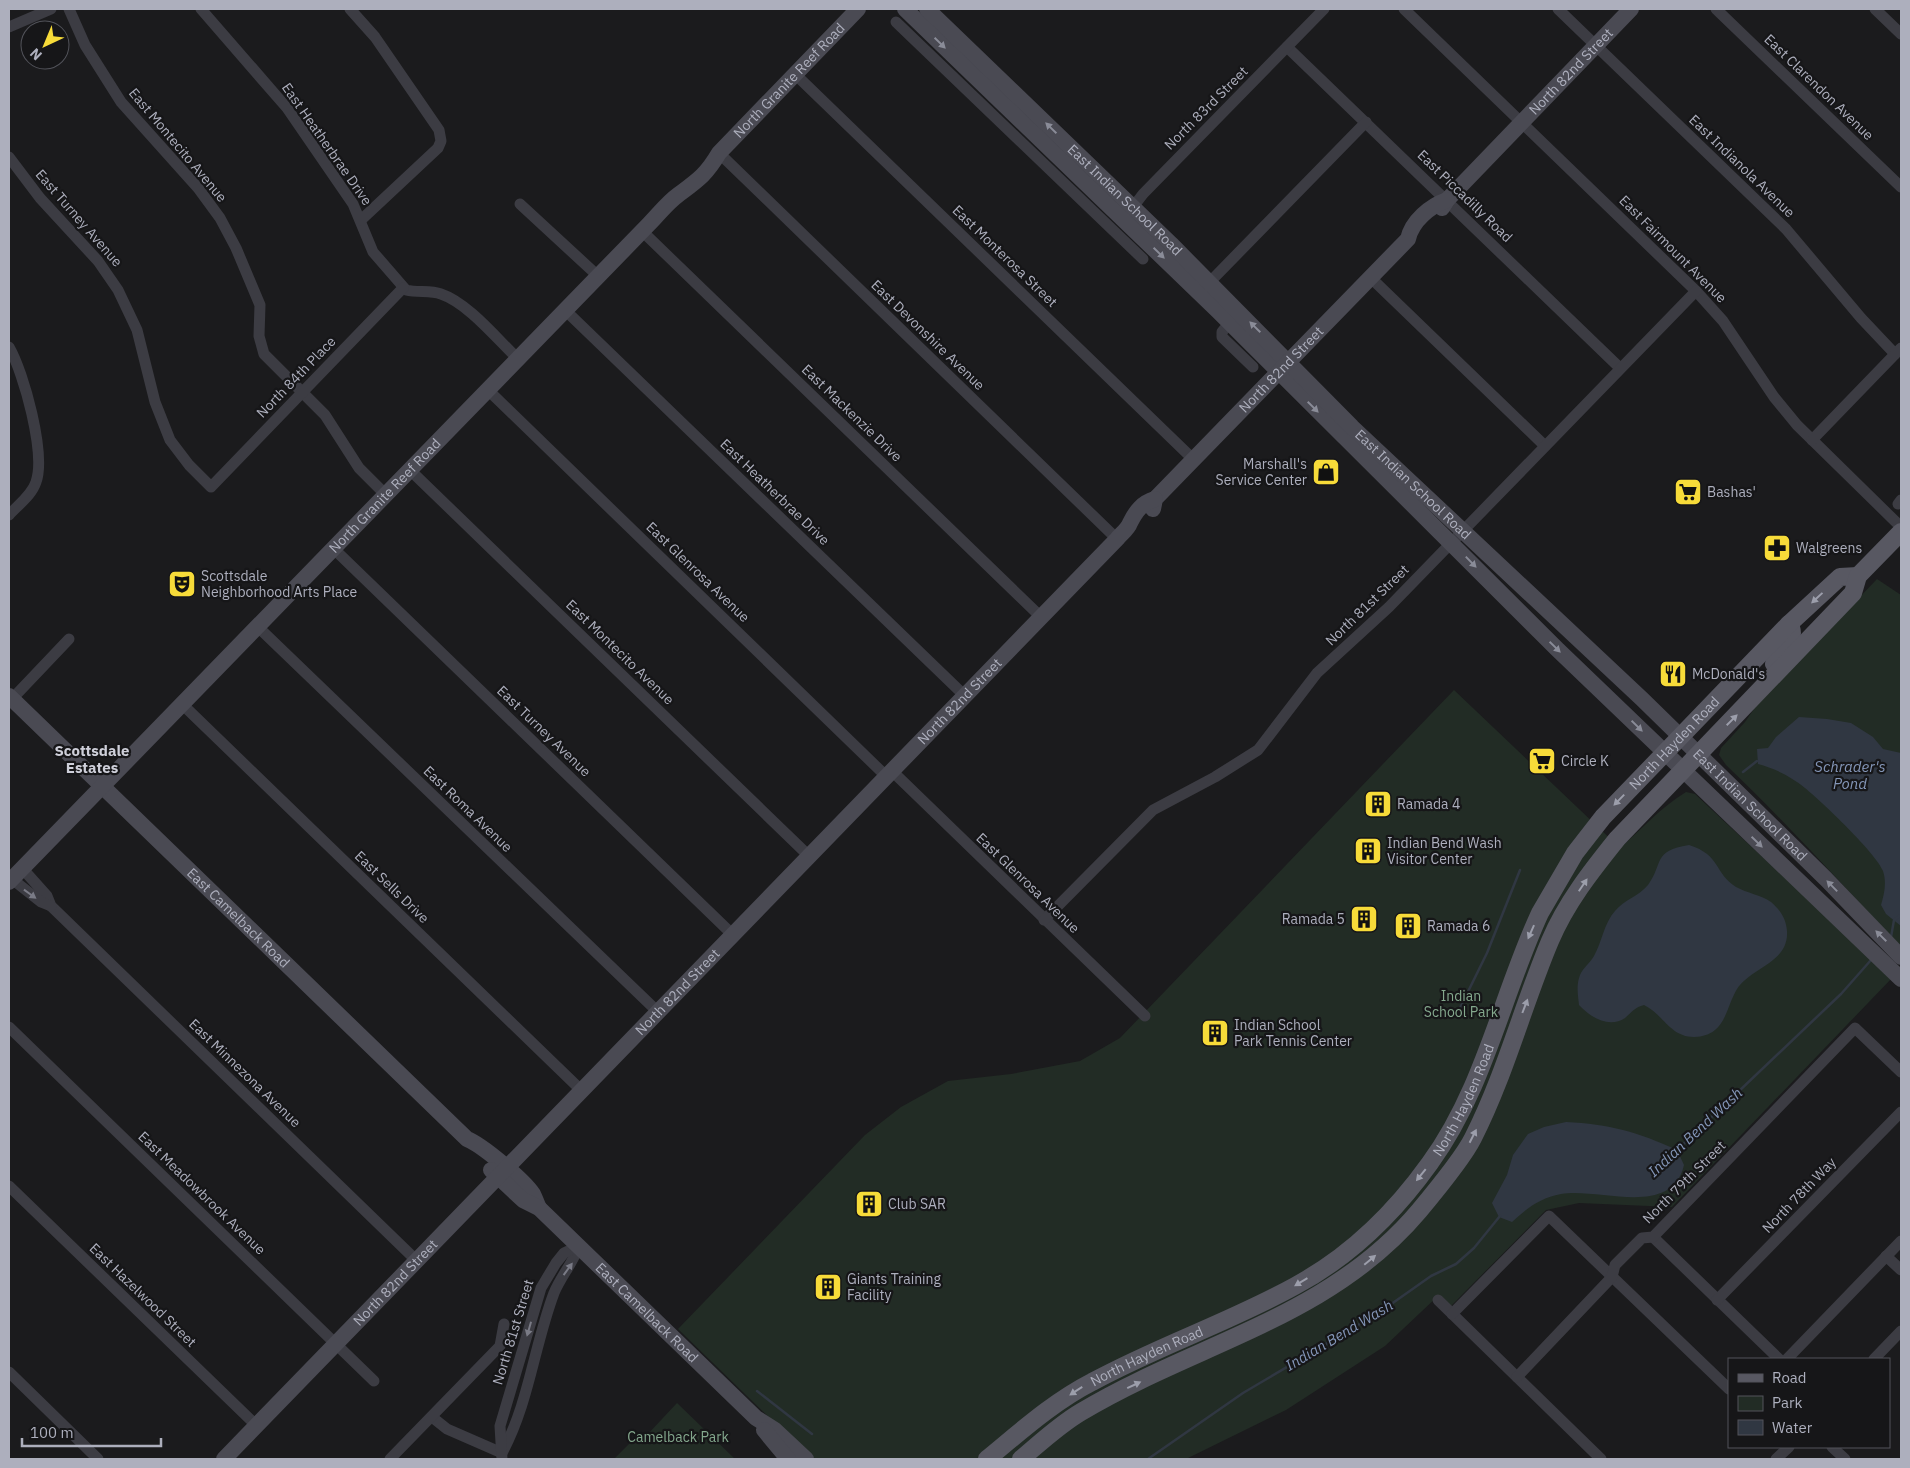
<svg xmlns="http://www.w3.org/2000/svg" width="1910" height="1468" viewBox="0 0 1910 1468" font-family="'IBM Plex Sans',sans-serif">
	<rect width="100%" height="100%" fill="#1b1b1d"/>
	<!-- green -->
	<g fill="#222c25">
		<path d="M1877 579 1901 595V947C1843 886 1787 823 1726 765L1719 755 1721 748 1745 722 1756 706Z"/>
		<path d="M1454 690 1620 848C1642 829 1661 807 1686 792L1695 794 1892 978 1672 1207 1579 1203 1546 1210 1451 1306 1439 1295 1385 1346 1286 1410 1186 1459H812L678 1329 865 1135 901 1107 948 1081 1011 1074 1080 1061 1120 1038Z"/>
		<path d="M677 1403 735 1459H614L637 1436 648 1434Z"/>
	</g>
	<!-- water -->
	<g fill="#303742">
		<path d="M1799 717 1827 719 1851 723 1873 737 1883 749 1901 753V926L1886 914 1881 905C1884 895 1887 883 1883 871 1877 854 1821 801 1805 788 1792 777 1774 768 1758 764L1757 749 1768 748 1776 737Z"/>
		<path d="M1689 845C1721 855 1714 873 1736 887 1747 893 1761 895 1771 902 1780 910 1786 918 1787 931 1789 963 1751 967 1737 989 1725 1009 1726 1036 1694 1037 1670 1037 1663 1014 1644 1005 1635 1007 1632 1012 1625 1018 1609 1029 1590 1017 1579 1005 1578 995 1576 985 1580 975 1583 968 1590 963 1594 956 1602 942 1604 923 1615 911 1624 900 1639 896 1648 885 1664 863 1652 851 1689 845Z"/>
		<path d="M1566 1122C1609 1124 1638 1132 1677 1150L1684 1165C1671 1219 1599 1187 1561 1194 1540 1198 1527 1208 1512 1222L1499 1217 1492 1203 1507 1175 1513 1155 1528 1134 1544 1127Z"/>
	</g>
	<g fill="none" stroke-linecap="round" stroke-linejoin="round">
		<!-- stream -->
		<g stroke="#303742" stroke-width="2.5">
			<path d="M1743 772 1757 761"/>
			<path d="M1891 937 1894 920 1901 915"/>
			<path d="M1458 1012 1487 953 1520 870"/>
			<path d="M1675 1152 1841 994 1871 960"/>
			<path d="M757 1391 812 1434"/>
			<path d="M1148 1459 1243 1393 1380 1312 1431 1276 1456 1264 1474 1248 1500 1216"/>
		</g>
		<!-- street -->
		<g stroke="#3c3c43" stroke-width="11">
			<path d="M69 9 85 45 121 102 198 188 220 218 236 248 260 305 259 336 264 354 325 415 359 468 386 495"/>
			<path d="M201 9 287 108 353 204 373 252 406 290C418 293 430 290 441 294 468 303 497 339 518 359"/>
			<path d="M350 9 375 37 439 130 441 141 438 148 361 220"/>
			<path d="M1404 9 1696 291 1723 321 1774 397 1797 425 1901 527"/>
			<path d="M1558 9 1786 229 1861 318 1895 354"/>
			<path d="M1716 9 1901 187"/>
			<path d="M1875 9 1901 34"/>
			<path d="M896 22 1143 259"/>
			<path d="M9 27 51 9"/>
			<path d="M1287 47 1620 368"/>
			<path d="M795 74 1194 460"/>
			<path d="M719 153 1117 539"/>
			<path d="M9 157 40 198 98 261 118 290 137 330 155 402 170 440 189 465 211 487 403 288"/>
			<path d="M520 204 598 276"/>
			<path d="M1130 211 1143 194 1324 9"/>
			<path d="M642 231 1041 617"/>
			<path d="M1371 278 1545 446"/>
			<path d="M1205 287 1366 122"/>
			<path d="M565 310 965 696"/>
			<path d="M1230 322 1222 332V337L1253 367"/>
			<path d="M9 347C24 373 46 454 36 482 32 495 18 505 9 515"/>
			<path d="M488 390 887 777"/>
			<path d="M1812 440 1901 348"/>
			<path d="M410 470 809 856"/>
			<path d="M1898 504 1901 500"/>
			<path d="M334 549 733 935"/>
			<path d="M258 627 658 1012"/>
			<path d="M12 699 69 639"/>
			<path d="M182 704 582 1091"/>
			<path d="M892 771 1145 1016"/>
			<path d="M22 868 47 896 51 906 417 1261"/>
			<path d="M12 879 41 902 51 906"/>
			<path d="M1044 920 1153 810 1215 777 1258 750 1317 673 1389 607 1696 291"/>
			<path d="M9 1027 374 1381"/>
			<path d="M9 1186 257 1426"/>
			<path d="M1653 1237 1779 1359"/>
			<path d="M1886 1256 1901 1270"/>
			<path d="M1438 1300 1601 1459"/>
			<path d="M1717 1300 1901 1112"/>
			<path d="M1452 1314 1549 1216 1729 1389"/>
			<path d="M1787 1359 1901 1241"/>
			<path d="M1874 1359 1901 1331"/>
			<path d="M9 1372 98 1459"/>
			<path d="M1517 1377 1612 1277 1615 1265 1642 1238 1653 1237 1855 1028 1901 1072"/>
			<path d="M432 1417 447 1429 502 1453"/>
			<path d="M1832 1447 1845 1459"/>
			<path d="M502 1453C529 1403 534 1346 554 1293 561 1276 573 1263 579 1246"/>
			<path d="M390 1459 500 1346 504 1324"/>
			<path d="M502 1459 500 1426 541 1288 556 1263 564 1253 579 1246"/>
			<path d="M1776 1459 1789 1447"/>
		</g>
		<!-- secondary -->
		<g stroke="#4a4a53" stroke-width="16">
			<path d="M905 9 1218 311 1557 649 1901 979"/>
			<path id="s1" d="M927 9 1171 244 1352 427 1642 699 1826 879 1901 957"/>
			<path id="s2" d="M1442 208 1447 200 1631 9"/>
			<path id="s3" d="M1153 509 1155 499 1408 239C1412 221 1430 206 1447 200"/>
			<path id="s4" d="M9 696 467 1139C482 1145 524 1180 533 1194 535 1198 537 1204 539 1208"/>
			<path id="s5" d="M9 882 649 224C659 214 667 203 678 195 698 180 706 175 719 153L858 9"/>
			<path id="s6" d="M491 1170 523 1200 539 1208 756 1418 775 1430 806 1459"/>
			<path d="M764 1430 788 1459"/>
			<path id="s7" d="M224 1459 1117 539C1121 534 1128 529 1130 523 1136 511 1142 503 1155 499"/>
		</g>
		<!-- primary -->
		<g stroke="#585862" stroke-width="18">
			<path d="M1774 664C1781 650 1799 639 1789 624"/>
			<path id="s8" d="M987 1459C1020 1432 1053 1402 1092 1382 1158 1346 1230 1322 1295 1286 1349 1257 1395 1212 1430 1163 1484 1089 1502 995 1540 913L1575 853 1603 817 1789 624 1840 577 1858 576"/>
			<path d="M1021 1459C1040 1443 1059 1425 1081 1412 1196 1343 1329 1318 1419 1211 1434 1193 1463 1158 1473 1138 1505 1075 1523 1005 1550 941 1566 903 1592 870 1617 839L1853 593 1858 576 1901 532"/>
		</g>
	</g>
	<!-- one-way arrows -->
	<defs><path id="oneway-solid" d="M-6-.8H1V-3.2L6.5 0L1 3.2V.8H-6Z" transform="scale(1.25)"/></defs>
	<g fill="#8a8c98">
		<use href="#oneway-solid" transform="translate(940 43) rotate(44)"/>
		<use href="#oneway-solid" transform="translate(1051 128) rotate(-136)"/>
		<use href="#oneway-solid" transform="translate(1159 253) rotate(44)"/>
		<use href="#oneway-solid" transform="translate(1255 327) rotate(-135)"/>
		<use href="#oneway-solid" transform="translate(1313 407) rotate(45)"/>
		<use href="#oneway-solid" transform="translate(1471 562) rotate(46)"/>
		<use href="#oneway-solid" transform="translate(1555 647) rotate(44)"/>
		<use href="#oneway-solid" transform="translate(1637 726) rotate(44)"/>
		<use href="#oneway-solid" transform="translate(1757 842) rotate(44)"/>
		<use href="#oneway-solid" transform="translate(1832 886) rotate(-134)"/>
		<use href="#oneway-solid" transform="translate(1881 936) rotate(-135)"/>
	</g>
	<g fill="#9c9eab">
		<use href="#oneway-solid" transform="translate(1817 598) rotate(137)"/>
		<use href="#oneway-solid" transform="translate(1732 720) rotate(-45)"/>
		<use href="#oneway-solid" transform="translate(1619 800) rotate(134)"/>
		<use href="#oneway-solid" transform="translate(1583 885) rotate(-56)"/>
		<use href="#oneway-solid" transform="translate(1531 932) rotate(114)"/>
		<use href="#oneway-solid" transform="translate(1525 1006) rotate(-69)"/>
		<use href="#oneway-solid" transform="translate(1473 1136) rotate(-63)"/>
		<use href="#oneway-solid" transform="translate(1421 1175) rotate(129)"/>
		<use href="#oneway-solid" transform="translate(1370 1260) rotate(-40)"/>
		<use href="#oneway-solid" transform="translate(1301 1282) rotate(149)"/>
		<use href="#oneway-solid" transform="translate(1134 1385) rotate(-25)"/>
		<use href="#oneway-solid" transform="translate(1076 1391) rotate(147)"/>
	</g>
	<g fill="#7a7b86">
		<use href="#oneway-solid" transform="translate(30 894) rotate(36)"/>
		<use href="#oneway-solid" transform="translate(568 1269) rotate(-54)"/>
		<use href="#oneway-solid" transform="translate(529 1329) rotate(106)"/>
	</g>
	<!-- icons -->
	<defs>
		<g id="shop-square" transform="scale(1.4375)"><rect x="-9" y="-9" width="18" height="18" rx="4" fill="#f7db39" stroke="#161618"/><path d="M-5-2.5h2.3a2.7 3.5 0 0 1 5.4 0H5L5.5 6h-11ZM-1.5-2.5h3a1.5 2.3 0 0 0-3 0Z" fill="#111"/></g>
		<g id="supermarket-square" transform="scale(1.4375)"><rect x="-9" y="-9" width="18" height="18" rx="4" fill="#f7db39" stroke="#161618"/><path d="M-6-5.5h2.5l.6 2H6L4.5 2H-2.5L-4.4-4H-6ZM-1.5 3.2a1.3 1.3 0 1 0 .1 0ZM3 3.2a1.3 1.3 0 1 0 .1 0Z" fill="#111"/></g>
		<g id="pharmacy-square" transform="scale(1.4375)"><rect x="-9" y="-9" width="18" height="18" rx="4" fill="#f7db39" stroke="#161618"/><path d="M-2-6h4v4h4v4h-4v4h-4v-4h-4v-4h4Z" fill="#111"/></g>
		<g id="theatre-square" transform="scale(1.4375)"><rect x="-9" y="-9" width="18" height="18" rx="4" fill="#f7db39" stroke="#161618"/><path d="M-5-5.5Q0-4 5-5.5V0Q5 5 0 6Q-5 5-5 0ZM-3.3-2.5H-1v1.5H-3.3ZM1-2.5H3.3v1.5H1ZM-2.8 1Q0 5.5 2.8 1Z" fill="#111"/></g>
		<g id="restaurant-square" transform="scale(1.4375)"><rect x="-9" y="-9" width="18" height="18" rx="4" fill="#f7db39" stroke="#161618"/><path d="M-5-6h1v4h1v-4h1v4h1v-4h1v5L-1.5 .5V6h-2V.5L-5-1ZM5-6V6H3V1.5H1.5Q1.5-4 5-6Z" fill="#111"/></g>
		<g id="building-square" transform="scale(1.4375)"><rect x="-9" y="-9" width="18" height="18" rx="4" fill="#f7db39" stroke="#161618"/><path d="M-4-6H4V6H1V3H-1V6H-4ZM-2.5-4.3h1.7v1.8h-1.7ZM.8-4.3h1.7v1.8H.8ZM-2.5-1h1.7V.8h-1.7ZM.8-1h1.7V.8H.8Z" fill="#111"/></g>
	</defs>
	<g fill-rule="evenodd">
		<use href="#shop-square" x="1326" y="472"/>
		<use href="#supermarket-square" x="1688" y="492"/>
		<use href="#pharmacy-square" x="1777" y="548"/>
		<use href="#theatre-square" x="182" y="584"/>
		<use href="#restaurant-square" x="1673" y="674"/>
		<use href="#supermarket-square" x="1542" y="761"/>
		<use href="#building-square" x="1378" y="804"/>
		<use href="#building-square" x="1368" y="851"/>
		<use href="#building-square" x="1364" y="919"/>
		<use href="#building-square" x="1408" y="926"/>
		<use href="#building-square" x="1215" y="1033"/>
		<use href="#building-square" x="869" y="1204"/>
		<use href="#building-square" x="828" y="1287"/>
	</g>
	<g text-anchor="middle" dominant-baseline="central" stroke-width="4.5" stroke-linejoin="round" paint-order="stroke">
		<!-- street labels -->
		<g font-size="14" fill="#adafbd" stroke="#161618">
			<text stroke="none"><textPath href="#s2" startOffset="188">North 82nd Street</textPath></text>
			<text stroke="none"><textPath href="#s5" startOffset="1119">North Granite Reef Road</textPath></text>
			<text transform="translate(1819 87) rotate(44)">East Clarendon Avenue</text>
			<text transform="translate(1206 108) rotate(-45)">North 83rd Street</text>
			<text transform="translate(327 144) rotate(55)">East Heatherbrae Drive</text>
			<text transform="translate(178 145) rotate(50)">East Montecito Avenue</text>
			<text transform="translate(1742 166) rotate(44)">East Indianola Avenue</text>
			<text transform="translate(1465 196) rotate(44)">East Piccadilly Road</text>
			<text stroke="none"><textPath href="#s1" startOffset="275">East Indian School Road</textPath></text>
			<text transform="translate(79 218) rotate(49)">East Turney Avenue</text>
			<text transform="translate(1673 249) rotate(45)">East Fairmount Avenue</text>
			<text transform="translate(1005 256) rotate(44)">East Monterosa Street</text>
			<text transform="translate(928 335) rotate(44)">East Devonshire Avenue</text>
			<text stroke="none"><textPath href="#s3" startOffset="191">North 82nd Street</textPath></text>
			<text transform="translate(296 377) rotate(-46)">North 84th Place</text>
			<text transform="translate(852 413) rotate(44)">East Mackenzie Drive</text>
			<text stroke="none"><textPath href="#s1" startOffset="680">East Indian School Road</textPath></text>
			<text transform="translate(775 492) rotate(44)">East Heatherbrae Drive</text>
			<text stroke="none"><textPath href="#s5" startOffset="539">North Granite Reef Road</textPath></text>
			<text transform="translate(698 572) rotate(44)">East Glenrosa Avenue</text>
			<text transform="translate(1367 605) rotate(-44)">North 81st Street</text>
			<text transform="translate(620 652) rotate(44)">East Montecito Avenue</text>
			<text stroke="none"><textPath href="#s7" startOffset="1056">North 82nd Street</textPath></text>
			<text transform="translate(544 731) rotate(44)">East Turney Avenue</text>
			<text stroke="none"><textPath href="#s8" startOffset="1031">North Hayden Road</textPath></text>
			<text stroke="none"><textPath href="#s1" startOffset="1145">East Indian School Road</textPath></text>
			<text transform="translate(468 809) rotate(44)">East Roma Avenue</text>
			<text transform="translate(1028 883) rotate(44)">East Glenrosa Avenue</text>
			<text transform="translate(392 887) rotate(44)">East Sells Drive</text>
			<text stroke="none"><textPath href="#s4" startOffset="319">East Camelback Road</textPath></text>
			<text stroke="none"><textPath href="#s7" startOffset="651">North 82nd Street</textPath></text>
			<text transform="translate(245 1073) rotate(44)">East Minnezona Avenue</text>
			<text stroke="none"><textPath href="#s8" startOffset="611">North Hayden Road</textPath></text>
			<text transform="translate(1684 1182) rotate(-45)">North 79th Street</text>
			<text transform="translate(202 1193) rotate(44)">East Meadowbrook Avenue</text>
			<text transform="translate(1799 1195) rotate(-46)">North 78th Way</text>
			<text stroke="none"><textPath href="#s7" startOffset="246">North 82nd Street</textPath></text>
			<text transform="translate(143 1295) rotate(44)">East Hazelwood Street</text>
			<text stroke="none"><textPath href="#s6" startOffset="212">East Camelback Road</textPath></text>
			<text transform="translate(513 1332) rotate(-73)">North 81st Street</text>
			<text stroke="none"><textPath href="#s8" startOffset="191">North Hayden Road</textPath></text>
		</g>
		<!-- poi labels -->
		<g font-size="14" fill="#adafbd" stroke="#161618" text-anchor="start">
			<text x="1307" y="464" text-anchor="end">Marshall's<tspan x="1307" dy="16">Service Center</tspan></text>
			<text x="1707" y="492">Bashas'</text>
			<text x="1796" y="548">Walgreens</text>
			<text x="201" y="576">Scottsdale<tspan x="201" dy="16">Neighborhood Arts Place</tspan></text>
			<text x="1692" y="674">McDonald's</text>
			<text x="1561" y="761">Circle K</text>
			<text x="1397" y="804">Ramada 4</text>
			<text x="1387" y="843">Indian Bend Wash<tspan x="1387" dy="16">Visitor Center</tspan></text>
			<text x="1345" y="919" text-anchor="end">Ramada 5</text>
			<text x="1427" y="926">Ramada 6</text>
			<text x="1234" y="1025">Indian School<tspan x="1234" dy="16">Park Tennis Center</tspan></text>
			<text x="888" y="1204">Club SAR</text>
			<text x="847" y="1279">Giants Training<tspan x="847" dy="16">Facility</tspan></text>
		</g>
		<!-- park labels -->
		<g font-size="14" fill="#84a88d" stroke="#161618">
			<text x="1461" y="996">Indian<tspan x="1461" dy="16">School Park</tspan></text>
			<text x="678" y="1437">Camelback Park</text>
		</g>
		<!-- neighbourhood labels -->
		<g font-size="15" font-weight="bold" fill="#cecfd9" stroke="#161618">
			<text x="92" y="750">Scottsdale<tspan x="92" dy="17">Estates</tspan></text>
		</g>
		<!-- water labels -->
		<g font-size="15" font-style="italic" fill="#8496b8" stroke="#161618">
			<text x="1850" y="766">Schrader's<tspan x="1850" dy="17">Pond</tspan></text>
			<text transform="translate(1695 1132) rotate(-43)">Indian Bend Wash</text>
			<text transform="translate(1339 1335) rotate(-31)">Indian Bend Wash</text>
		</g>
	</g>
	<!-- border -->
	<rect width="1910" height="1468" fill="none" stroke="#adafbd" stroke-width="20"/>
	<!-- legend -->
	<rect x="1728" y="1358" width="162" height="90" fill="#161618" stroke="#52535a"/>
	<rect x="1738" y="1374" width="25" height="8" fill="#585862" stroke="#52535a"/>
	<text x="1772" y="1383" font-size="15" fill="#adafbd">Road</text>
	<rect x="1738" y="1396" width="25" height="15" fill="#222c25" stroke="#52535a"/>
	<text x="1772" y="1408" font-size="15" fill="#adafbd">Park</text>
	<rect x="1738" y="1420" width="25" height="15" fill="#303742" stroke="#52535a"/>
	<text x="1772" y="1433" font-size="15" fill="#adafbd">Water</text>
	<!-- north arrow -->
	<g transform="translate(45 45) rotate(224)"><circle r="24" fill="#161618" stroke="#52535a"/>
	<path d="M0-4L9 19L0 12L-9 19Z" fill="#f7db39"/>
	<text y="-8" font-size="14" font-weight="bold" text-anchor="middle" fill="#adafbd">N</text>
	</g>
	<!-- scale -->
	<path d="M22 1438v8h139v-8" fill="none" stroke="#adafbd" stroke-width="2.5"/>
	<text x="30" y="1438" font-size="15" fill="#adafbd" stroke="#161618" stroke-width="4" paint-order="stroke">100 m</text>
</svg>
